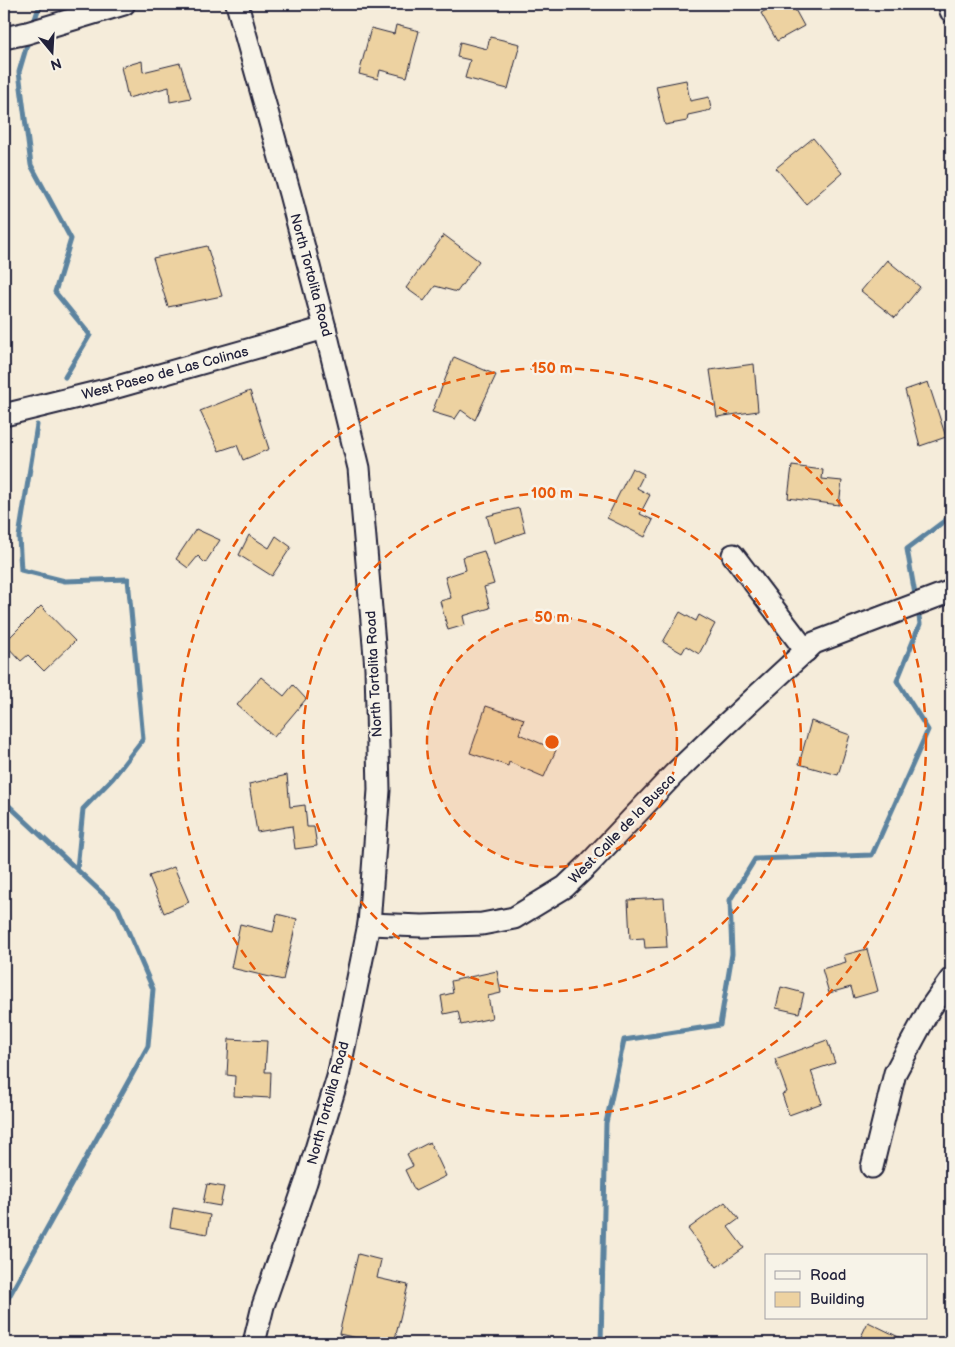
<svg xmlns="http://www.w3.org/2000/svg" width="955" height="1347" viewBox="0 0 955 1347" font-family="'Balsamiq Sans',sans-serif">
	<rect width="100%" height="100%" fill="#f5ecda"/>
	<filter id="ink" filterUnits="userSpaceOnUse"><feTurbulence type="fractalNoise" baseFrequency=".02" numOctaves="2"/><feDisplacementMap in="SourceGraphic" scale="10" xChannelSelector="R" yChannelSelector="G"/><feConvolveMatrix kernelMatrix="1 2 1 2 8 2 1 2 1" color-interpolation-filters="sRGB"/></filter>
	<g filter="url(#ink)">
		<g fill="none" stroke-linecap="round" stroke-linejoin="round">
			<!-- stream -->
			<g stroke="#5b839f" stroke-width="5">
				<path d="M33 25 38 10 43 4"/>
				<path d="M29 38 19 72 31 165 71 239 55 292 90 335 65 377"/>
				<path d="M37 425 19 537 21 570 65 581 128 579 143 739 113 778 83 809 77 869"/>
				<path d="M916 600 907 549 951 516"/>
				<path d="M4 801 118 908 153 989 148 1046 6 1302 4 1313"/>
				<path d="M601 1343 606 1123 624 1040 720 1025 732 954 730 900 755 859 872 855 928 730 897 681 920 624 918 609"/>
			</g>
		</g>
		<!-- building -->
		<g fill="#edd2a1" stroke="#22223b">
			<path d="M777 4H792L804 26 777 41 761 13Z"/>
			<path d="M396 25 419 31 407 77 380 70 378 79 359 74 371 28 394 34Z"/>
			<path d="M490 37 520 44 508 89 465 78 470 60 457 57 460 42 487 49Z"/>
			<path d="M142 61 143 72 180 63 191 98 170 102 169 87 128 98 121 67Z"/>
			<path d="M686 80 690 101 709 97 711 110 688 115 687 121 665 125 656 86Z"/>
			<path d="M813 138 842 173 806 204 776 168Z"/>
			<path d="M444 235 479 261 457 292 435 286 424 301 406 288Z"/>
			<path d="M207 246 222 296 168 307 153 258Z"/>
			<path d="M887 260 920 287 895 318 861 291Z"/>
			<path d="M454 357 496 375 475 420 461 410 455 419 432 412Z"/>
			<path d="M754 364 758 411 717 417 710 370Z"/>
			<path d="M928 382 946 437 920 446 905 390Z"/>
			<path d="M250 391 269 449 243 460 237 445 219 451 200 411Z"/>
			<path d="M792 466 823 470 822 479 842 481 839 505 788 498Z"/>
			<path d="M632 468 644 474 637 488 650 495 640 514 653 520 645 537 607 518Z"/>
			<path d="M519 508 525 532 494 543 487 516Z"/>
			<path d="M196 529 220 540 205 563 198 556 188 568 176 559Z"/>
			<path d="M249 535 269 548 276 536 291 547 272 576 239 555Z"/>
			<path d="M484 551 494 584 484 587 490 608 463 616 465 625 448 630 440 601 451 598 445 577 466 570 463 557Z"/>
			<path d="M41 606 75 641 44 671 28 655 21 661 4 643Z"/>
			<path d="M680 612 696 621 699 615 715 624 699 654 686 646 682 653 663 642Z"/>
			<path d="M261 677 284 696 293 685 306 699 274 737 237 705Z"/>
			<path d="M486 706 524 719 519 734 556 750 544 777 509 762 508 766 470 753Z"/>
			<path d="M811 721 850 735 838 775 799 764Z"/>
			<path d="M287 775 290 807 305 805 307 827H314L317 846 295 849 292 826 257 832 249 784Z"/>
			<path d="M174 867 189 902 164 913 149 876Z"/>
			<path d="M664 898 667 947 645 948 644 938 630 939 628 900Z"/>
			<path d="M277 914 297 919 283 980 231 968 240 924 273 932Z"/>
			<path d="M867 949 878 991 854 998 851 987 829 993 822 969 846 962 844 955Z"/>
			<path d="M497 971 501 993 488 996 492 1018 461 1025 458 1011 444 1014 441 996 453 993 451 981Z"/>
			<path d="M781 987 804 993 799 1013 776 1008Z"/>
			<path d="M229 1039 267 1041 265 1072H271L270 1098 234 1096 235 1076 227 1075Z"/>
			<path d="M827 1040 835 1063 811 1071 822 1103 789 1115 782 1094 787 1092 775 1059Z"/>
			<path d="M430 1142 446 1176 415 1191 405 1170 413 1166 407 1154Z"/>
			<path d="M207 1184 224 1187 220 1206 203 1203Z"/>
			<path d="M725 1202 739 1219 728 1227 744 1248 717 1267 688 1229Z"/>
			<path d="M173 1208 210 1215 207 1234 170 1227Z"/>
			<path d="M358 1254 381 1260 377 1278 408 1285 394 1343H380L339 1334Z"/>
			<path d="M868 1322 911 1343H858Z"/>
		</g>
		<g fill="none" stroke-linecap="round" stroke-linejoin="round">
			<!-- minor casing -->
			<g stroke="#22223b" stroke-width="25">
				<g id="minor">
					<path d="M237 4 290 194 325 328 359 468 376 668 379 790 369 924 338 1077 306 1182 263 1306 254 1343"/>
					<path d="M949 4 951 11"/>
					<path d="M4 38 27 33 124 4"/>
					<path d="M4 415 110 389 325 328"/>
					<path d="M733 555 806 651"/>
					<path d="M369 924 422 926 482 924 514 918 565 887 588 865 674 774 723 727 814 643 951 591"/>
					<path d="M872 1167 895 1073 929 1010 951 979"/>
				</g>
			</g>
			<!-- minor -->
			<use href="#minor" stroke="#f7f3e8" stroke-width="21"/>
		</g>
	</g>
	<!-- distance rings -->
	<circle cx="552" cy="742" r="125" fill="#e8590c" fill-opacity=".12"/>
	<g fill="none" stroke="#e8590c" stroke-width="2.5" stroke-dasharray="9 6">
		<circle cx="552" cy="742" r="125"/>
		<circle cx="552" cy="742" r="249"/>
		<circle cx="552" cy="742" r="374"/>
	</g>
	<g text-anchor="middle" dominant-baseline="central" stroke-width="5" stroke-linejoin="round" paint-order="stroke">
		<!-- street labels -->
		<g font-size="14" fill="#22223b" stroke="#f7f3e8">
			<text transform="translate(311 275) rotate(75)">North Tortolita Road</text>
			<text transform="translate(165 373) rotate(-15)">West Paseo de Las Colinas</text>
			<text transform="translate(374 674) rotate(-93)">North Tortolita Road</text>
			<text transform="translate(622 829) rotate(-46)">West Calle de la Busca</text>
			<text transform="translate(328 1103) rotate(-75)">North Tortolita Road</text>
		</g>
	</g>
	<circle cx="552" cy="742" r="8" fill="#e8590c" stroke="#f7f3e8" stroke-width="2.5"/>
	<g font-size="15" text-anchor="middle" font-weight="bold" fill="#e8590c" stroke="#f7f3e8" stroke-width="5" stroke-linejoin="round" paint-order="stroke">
		<text x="552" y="373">150 m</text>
		<text x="552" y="498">100 m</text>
		<text x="552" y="622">50 m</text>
	</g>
	<!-- margin -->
	<rect width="955" height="1347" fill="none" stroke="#f7f3e8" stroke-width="20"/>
	<rect x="10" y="10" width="935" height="1327" fill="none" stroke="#22223b" stroke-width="2" filter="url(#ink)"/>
	<!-- legend -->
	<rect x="765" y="1254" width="162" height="65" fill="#f7f3e8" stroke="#a29fa3"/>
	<rect x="775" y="1271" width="25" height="8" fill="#f7f3e8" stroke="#a29fa3"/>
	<text x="810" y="1280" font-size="15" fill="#22223b">Road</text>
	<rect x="775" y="1292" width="25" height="15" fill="#edd2a1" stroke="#a29fa3"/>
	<text x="810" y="1304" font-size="15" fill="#22223b">Building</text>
	<!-- north arrow -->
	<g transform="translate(52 52) rotate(162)" stroke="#f7f3e8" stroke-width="4" paint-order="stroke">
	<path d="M0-4L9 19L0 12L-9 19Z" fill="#22223b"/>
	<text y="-8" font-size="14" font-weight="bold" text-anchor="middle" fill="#22223b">N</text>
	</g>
</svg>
